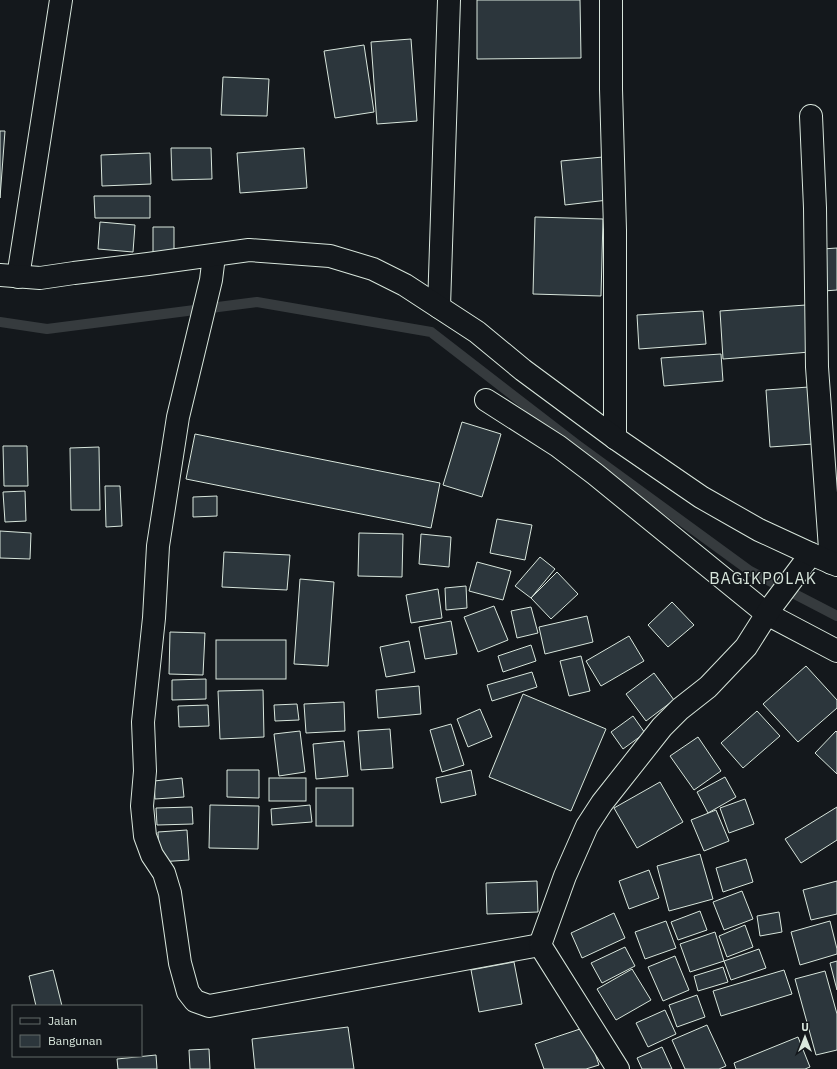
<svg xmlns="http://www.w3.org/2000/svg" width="837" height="1069" viewBox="0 0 837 1069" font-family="'IBM Plex Sans',sans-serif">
	<rect width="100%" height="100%" fill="#14181c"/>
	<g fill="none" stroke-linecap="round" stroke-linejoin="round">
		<!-- stream -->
		<path stroke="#363b3e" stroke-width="10" d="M0 322 47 329 257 302 431 332 576 444 750 571 837 616"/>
	</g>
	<!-- building -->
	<g fill="#2c363c" stroke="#d8e6dc">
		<path d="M477 0H580L581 58 477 59Z"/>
		<path d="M411 39 417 121 377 124 371 42Z"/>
		<path d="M364 45 374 112 335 118 324 51Z"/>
		<path d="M223 77 269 79 267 116 221 115Z"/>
		<path d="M0 131H5L0 198Z"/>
		<path d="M171 148H211L212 179 172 180Z"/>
		<path d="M304 148 307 188 240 193 237 153Z"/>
		<path d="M150 153 151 184 102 186 101 155Z"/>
		<path d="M603 157 608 200 565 205 561 161Z"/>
		<path d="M94 196H150V218H95Z"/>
		<path d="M535 217 603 219 601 296 533 294Z"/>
		<path d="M100 222 135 225 133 252 98 249Z"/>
		<path d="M153 227H174V252L153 253Z"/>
		<path d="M837 248V290L824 291 822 249Z"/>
		<path d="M806 305 810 352 723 359 720 311Z"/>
		<path d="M703 311 706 344 639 349 637 315Z"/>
		<path d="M721 354 723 381 664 386 661 358Z"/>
		<path d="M809 387 813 444 770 447 766 390Z"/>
		<path d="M462 422 501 434 482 497 443 485Z"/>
		<path d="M195 434 440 483 431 528 186 479Z"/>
		<path d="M3 446H27L28 486H4Z"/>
		<path d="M99 447 100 510H71L70 448Z"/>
		<path d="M105 486H120L122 526 106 527Z"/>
		<path d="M25 491 26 521 5 522 3 492Z"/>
		<path d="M217 496V516L193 517V497Z"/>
		<path d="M497 519 532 525 525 560 490 553Z"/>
		<path d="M0 531 31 533 30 559 0 558Z"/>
		<path d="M359 533 403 534 402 577 358 576Z"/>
		<path d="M421 534 451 537 449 567 419 564Z"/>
		<path d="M224 552 290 555 287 590 222 587Z"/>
		<path d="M540 557 555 569 531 598 515 586Z"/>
		<path d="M477 562 511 571 503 600 469 591Z"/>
		<path d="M557 572 578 594 551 619 531 598Z"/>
		<path d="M300 579 334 582 328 666 294 664Z"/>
		<path d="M466 586 467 608 446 610 445 588Z"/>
		<path d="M438 589 442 618 411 623 406 595Z"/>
		<path d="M672 602 694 625 668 647 648 625Z"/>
		<path d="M494 606 508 640 478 652 464 617Z"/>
		<path d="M531 607 538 633 517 638 511 611Z"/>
		<path d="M587 616 593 642 545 654 539 627Z"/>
		<path d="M451 621 457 654 425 659 419 627Z"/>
		<path d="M170 632 205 633 203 675 169 674Z"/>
		<path d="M629 636 644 661 601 686 586 661Z"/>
		<rect x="216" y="640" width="70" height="39"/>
		<path d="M409 641 415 672 386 677 380 647Z"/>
		<path d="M531 645 536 661 503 672 498 656Z"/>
		<path d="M581 656 590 691 569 696 560 661Z"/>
		<path d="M806 666 837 700V708L798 742 763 704Z"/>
		<path d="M532 672 537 687 492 701 487 685Z"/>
		<path d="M654 673 674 700 646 721 626 694Z"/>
		<path d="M206 679V699L172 700V680Z"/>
		<path d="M419 686 421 714 378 718 376 690Z"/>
		<path d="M263 690 264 737 220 739 218 691Z"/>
		<path d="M523 694 606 729 571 811 489 777Z"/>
		<path d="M344 702 345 731 306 733 304 704Z"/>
		<path d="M297 704 299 720 275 721 274 705Z"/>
		<path d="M208 705 209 726 179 727 178 706Z"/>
		<path d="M480 709 492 737 468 747 457 719Z"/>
		<path d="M757 711 780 736 743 768 721 743Z"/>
		<path d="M633 716 645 733 623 749 611 732Z"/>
		<path d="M451 724 464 765 442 772 430 730Z"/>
		<path d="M390 729 393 768 361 770 358 731Z"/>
		<path d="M300 731 305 772 279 776 274 734Z"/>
		<path d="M836 731 837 732V774L815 753Z"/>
		<path d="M698 737 721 771 694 790 670 756Z"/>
		<path d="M344 741 348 776 316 779 313 744Z"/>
		<path d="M227 770H259V798L227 797Z"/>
		<path d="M471 770 476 795 441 803 436 778Z"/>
		<path d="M725 777 736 797 708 813 697 792Z"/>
		<path d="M182 778 184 797 155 799 154 781Z"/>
		<rect x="269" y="778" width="37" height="23"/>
		<path d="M660 782 683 822 637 848 614 808Z"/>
		<rect x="316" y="788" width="37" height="38"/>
		<path d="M745 799 754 824 729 833 720 808Z"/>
		<path d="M210 805 259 806 258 849 209 848Z"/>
		<path d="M310 805 312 822 272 825 271 809Z"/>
		<path d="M192 807 193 824 157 825 156 808Z"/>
		<path d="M837 807V840L801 863 785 839Z"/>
		<path d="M716 810 729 841 704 851 691 820Z"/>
		<path d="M187 830 189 860 159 862 158 832Z"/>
		<path d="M700 854 713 899 669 911 657 866Z"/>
		<path d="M746 859 753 882 723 892 716 868Z"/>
		<path d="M649 870 659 898 629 909 619 881Z"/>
		<path d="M537 881 538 912 487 914 486 883Z"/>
		<path d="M837 881V914L811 920 803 890Z"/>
		<path d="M742 891 753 919 724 930 713 902Z"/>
		<path d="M700 911 707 930 678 940 671 922Z"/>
		<path d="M779 912 782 932 760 936 757 916Z"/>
		<path d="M614 913 625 938 582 958 571 933Z"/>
		<path d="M666 921 676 948 645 959 635 932Z"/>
		<path d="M830 921 837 949V954L800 965 791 932Z"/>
		<path d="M745 925 753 947 727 957 719 936Z"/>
		<path d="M715 932 724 961 690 972 680 944Z"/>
		<path d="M625 947 635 966 602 983 591 963Z"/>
		<path d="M759 949 766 968 731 980 724 961Z"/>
		<path d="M675 956 689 990 663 1001 648 967Z"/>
		<path d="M837 961V990L830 963Z"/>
		<path d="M514 962 522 1004 479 1012 471 970Z"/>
		<path d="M723 967 728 982 698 991 694 976Z"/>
		<path d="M632 969 651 1000 616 1020 597 989Z"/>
		<path d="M53 970 62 1006H36L29 976Z"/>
		<path d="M784 970 792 994 721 1016 713 991Z"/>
		<path d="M825 971 837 1014V1050L816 1055 795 979Z"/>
		<path d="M697 995 705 1017 677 1027 669 1005Z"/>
		<path d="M665 1010 676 1034 648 1047 636 1023Z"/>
		<path d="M707 1025 726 1066 719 1069H685L672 1040Z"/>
		<path d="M348 1027 354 1069H255L252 1039Z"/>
		<path d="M586 1027 599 1065 586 1069H544L535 1044Z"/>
		<path d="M798 1037 810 1067 805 1069H736L734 1063Z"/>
		<path d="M662 1047 672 1069H642L637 1058Z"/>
		<path d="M209 1049 210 1069H190L189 1050Z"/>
		<path d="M156 1055 157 1069H118L117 1059Z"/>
	</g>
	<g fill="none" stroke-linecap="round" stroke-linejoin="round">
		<!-- minor casing -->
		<g stroke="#d8e6dc" stroke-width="24">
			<g id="minor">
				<path d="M611 0V89L615 230V438"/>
				<path d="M811 116 815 208 817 367 831 563"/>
				<path d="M214 256 211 280 178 417 158 546 154 618 143 722 145 771 142 806 145 836 152 855 164 873 170 893 180 963 188 992 195 1001 209 1006 540 945"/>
				<path d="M18 277 61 0"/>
				<path d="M439 307 449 0"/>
				<path d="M486 400 558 446 595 474 767 614 837 651"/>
				<path d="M618 1069 540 945 565 876 587 826 602 803 662 727 680 709 708 687 746 647 772 606 811 554"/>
			</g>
		</g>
		<!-- tertiary casing -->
		<g stroke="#d8e6dc" stroke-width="24">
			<path id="tertiary" d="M0 275 40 278 74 273 148 264 249 250 330 256 373 269 405 285 477 332 523 370 615 438 701 497 759 530 811 554 837 565"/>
		</g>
		<!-- minor -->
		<use href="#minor" stroke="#14181c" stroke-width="22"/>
		<!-- tertiary -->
		<use href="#tertiary" stroke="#14181c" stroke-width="22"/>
	</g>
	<g text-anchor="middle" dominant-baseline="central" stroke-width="3" stroke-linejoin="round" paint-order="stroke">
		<!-- quarter labels -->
		<g font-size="16" letter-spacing="1" fill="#d8e6dc" stroke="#14181c">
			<text x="763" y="578">BAGIKPOLAK</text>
		</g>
	</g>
	<!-- legend -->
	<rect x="12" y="1005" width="130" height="52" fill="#14181c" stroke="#626a69"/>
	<rect x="20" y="1018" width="20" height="6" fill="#14181c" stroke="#626a69"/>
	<text x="48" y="1025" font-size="12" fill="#d8e6dc">Jalan</text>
	<rect x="20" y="1035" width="20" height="12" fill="#2c363c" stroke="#626a69"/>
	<text x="48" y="1045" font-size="12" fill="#d8e6dc">Bangunan</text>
	<!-- north arrow -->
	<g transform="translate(805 1037)" stroke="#14181c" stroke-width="3" paint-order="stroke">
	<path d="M0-3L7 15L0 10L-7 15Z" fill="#d8e6dc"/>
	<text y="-6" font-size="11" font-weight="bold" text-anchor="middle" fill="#d8e6dc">U</text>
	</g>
</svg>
